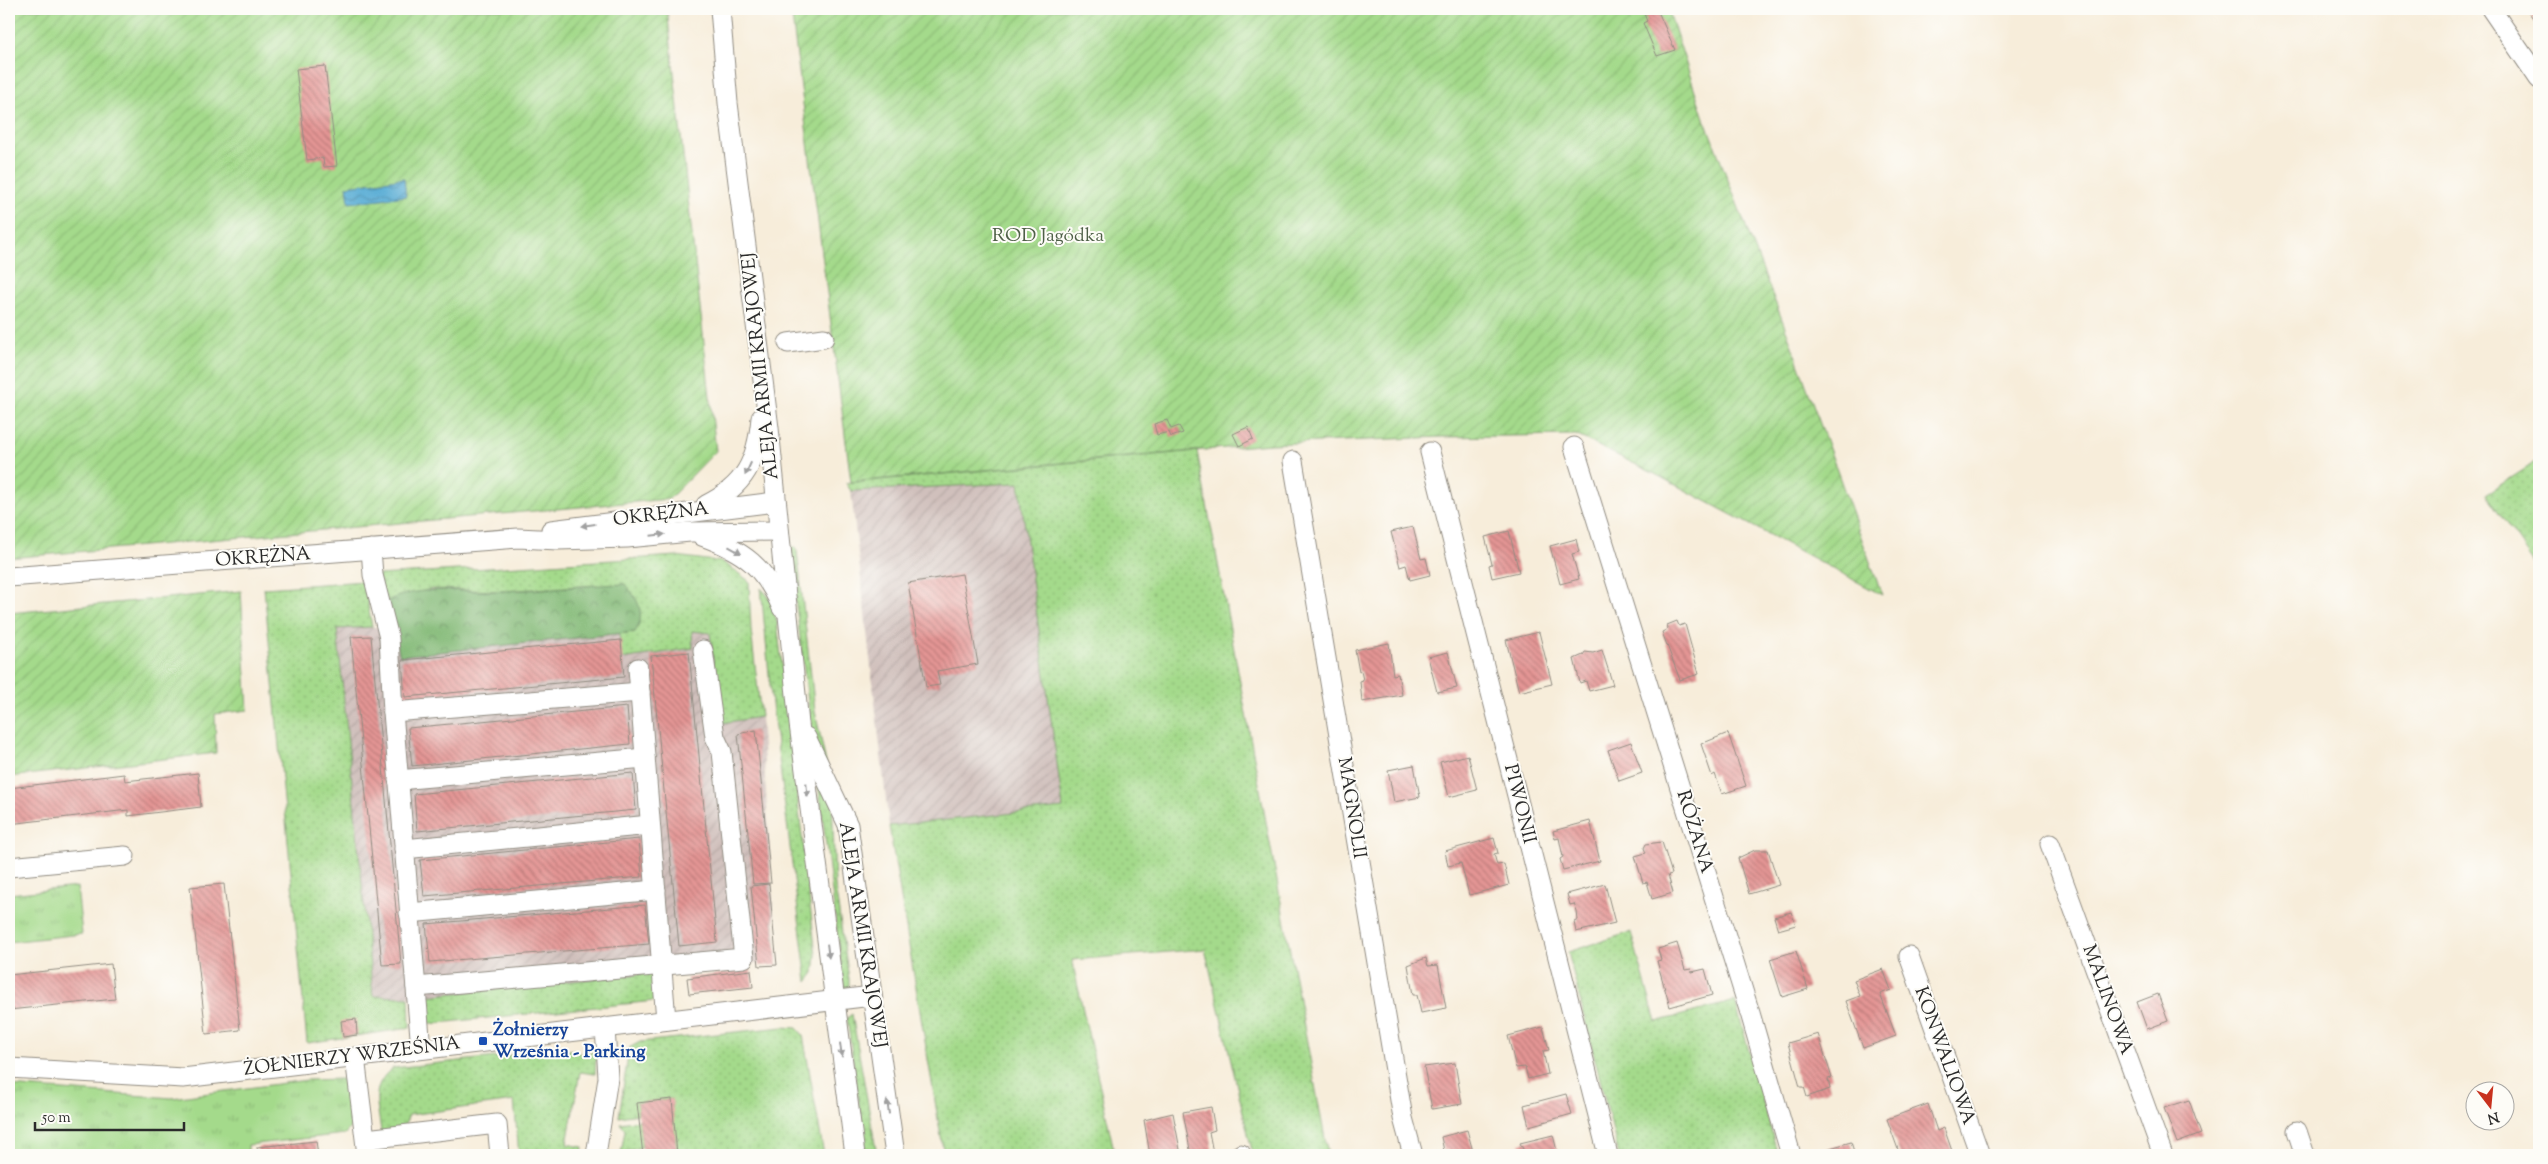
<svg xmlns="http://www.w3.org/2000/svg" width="2548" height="1164" viewBox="0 0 2548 1164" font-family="'Sorts Mill Goudy',serif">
	<defs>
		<pattern id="industrial-furrows" width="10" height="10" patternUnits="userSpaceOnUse" patternTransform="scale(1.25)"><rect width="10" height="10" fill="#d0c0bc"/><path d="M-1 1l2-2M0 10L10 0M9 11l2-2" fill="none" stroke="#b3a5a2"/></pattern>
		<pattern id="grass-dots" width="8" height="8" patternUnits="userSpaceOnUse" patternTransform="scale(1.25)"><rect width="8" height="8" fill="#a4da8b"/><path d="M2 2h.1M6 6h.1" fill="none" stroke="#8dbb78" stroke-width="1.8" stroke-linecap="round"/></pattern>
		<pattern id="forest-crowns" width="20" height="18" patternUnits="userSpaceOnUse" patternTransform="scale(1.25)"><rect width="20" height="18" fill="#83ba77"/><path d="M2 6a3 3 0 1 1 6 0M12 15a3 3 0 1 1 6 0" fill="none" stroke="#6b9762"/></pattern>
		<pattern id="park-tufts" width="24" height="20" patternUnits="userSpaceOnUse" patternTransform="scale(1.25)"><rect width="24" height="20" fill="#a4da8b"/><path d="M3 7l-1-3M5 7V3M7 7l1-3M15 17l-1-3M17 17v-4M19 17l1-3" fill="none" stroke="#8dbb78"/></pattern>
		<pattern id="garden-furrows" width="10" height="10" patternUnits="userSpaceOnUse" patternTransform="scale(1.25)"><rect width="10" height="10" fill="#a4da8b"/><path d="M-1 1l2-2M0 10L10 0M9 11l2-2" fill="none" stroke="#8dbb78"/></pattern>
		<pattern id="water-waves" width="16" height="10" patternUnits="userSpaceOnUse" patternTransform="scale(1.25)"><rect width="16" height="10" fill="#5aadd5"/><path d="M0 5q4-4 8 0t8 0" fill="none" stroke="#4b8dad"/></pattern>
		<pattern id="building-back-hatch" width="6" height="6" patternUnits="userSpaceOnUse" patternTransform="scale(1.25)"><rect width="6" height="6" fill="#e49594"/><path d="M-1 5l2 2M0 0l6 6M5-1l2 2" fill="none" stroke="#b97a79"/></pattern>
	</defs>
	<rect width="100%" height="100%" fill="#fdfcf7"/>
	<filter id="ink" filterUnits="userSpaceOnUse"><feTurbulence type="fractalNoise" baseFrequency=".02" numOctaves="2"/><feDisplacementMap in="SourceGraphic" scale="10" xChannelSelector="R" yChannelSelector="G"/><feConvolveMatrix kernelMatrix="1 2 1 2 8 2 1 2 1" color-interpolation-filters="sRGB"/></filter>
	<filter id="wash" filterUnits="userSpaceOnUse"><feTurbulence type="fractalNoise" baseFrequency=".0096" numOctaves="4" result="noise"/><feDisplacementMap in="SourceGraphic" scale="20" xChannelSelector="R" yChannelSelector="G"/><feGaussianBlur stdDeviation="1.12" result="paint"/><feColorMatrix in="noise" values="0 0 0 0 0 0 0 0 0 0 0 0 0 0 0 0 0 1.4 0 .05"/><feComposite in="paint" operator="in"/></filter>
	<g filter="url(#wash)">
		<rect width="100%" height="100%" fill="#f7edda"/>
		<!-- industrial -->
		<g fill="url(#industrial-furrows)">
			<path d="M1019 483 1064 808 889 826 851 491Z"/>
			<path d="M607 622 711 633 721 723 761 717 777 961 426 996H373L337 628Z"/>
		</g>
		<!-- grass -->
		<g fill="url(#grass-dots)" stroke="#68825b">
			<path d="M1197 451 1328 1155H1253L1205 949 1072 960 1115 1155H944L889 826 1063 808 1019 483 851 491 846 483Z"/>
			<path d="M2539 460V571L2486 494Z"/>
			<path d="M794 546 797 551 815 711 832 791 835 886 849 979V987L844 988 789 550Z"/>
			<path d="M676 556 723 562 749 581 751 630 761 717 721 723 710 633 692 631 693 648 622 659 619 634 635 632 597 585 501 591 431 589 385 602 378 575Z"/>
			<path d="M364 581 372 627 337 629 373 996 409 997 410 1028 307 1043 264 588Z"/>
			<path d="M761 588 770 598 777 622 816 956 814 973 807 982 771 696Z"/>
			<path d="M1631 932 1656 1022 1735 1001 1778 1155H1619L1568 952Z"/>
			<path d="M652 973 655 1001 429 1024 426 996Z"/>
			<path d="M852 1014 877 1155H866L847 1018Z"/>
			<path d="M783 1027 797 1028 803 1035 824 1155H677L671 1099 637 1103 638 1114 619 1117 629 1048 640 1042Z"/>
			<path d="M563 1050H576L581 1055 593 1052 596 1056 595 1074 580 1072 567 1144 583 1147 582 1155H519L514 1101 409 1115 403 1129 381 1132C378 1105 369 1086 393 1068Z"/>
			<path d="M639 1120 642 1147 621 1153 625 1130 620 1123Z"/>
		</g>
		<!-- forest -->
		<path fill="url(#forest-crowns)" stroke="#577251" d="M625 584C637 598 647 613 635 632L400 656 385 602C421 583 463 593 502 591 543 590 584 585 625 584Z"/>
		<!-- park -->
		<g fill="url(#park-tufts)" stroke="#68825b">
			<path d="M77 887 82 934 9 942V894Z"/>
			<path d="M342 1079 348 1087 353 1124 345 1134 248 1145V1155H9V1086L172 1098 307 1080Z"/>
		</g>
		<!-- garden -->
		<g fill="url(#garden-furrows)" stroke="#68825b">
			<path d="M9 9H667L716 451 669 499 9 558Z"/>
			<path d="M791 9H1668L1704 118 1788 335 1882 595 1655 474 1576 435 1442 437 1270 444 851 482Z"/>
			<path d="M241 591 248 710 215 714 216 753 9 777V613Z"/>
		</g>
		<!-- water -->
		<path fill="url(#water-waves)" stroke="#426c80" d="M404 178 406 196 349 203 347 186Z"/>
		<g id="blocks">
			<!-- building -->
			<g fill="url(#building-back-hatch)">
				<path d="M1657 9 1675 50 1657 56 1643 23 1647 21 1644 14Z"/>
				<path d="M2529 9H2539V18L2535 21 2527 10Z"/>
				<path d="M325 66 337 166 324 167 323 158 307 160 296 69Z"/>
				<path d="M9 162H14V173L9 174Z"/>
				<path d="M1167 420 1171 429 1179 426 1183 433 1171 437 1169 432 1157 435 1154 424Z"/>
				<path d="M1248 427 1253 439 1239 446 1233 434Z"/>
				<path d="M1413 527 1421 559 1426 558 1430 575 1410 580 1406 565 1400 567 1391 532Z"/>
				<path d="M1509 531 1519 572 1492 578 1489 565 1492 564 1485 537Z"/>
				<path d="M1576 539 1579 552 1572 554 1579 579 1560 584 1550 546Z"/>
				<path d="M962 574 978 664 937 671 940 685 926 687 908 583Z"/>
				<path d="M1677 621 1679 626 1685 624 1699 674 1680 680 1662 632 1668 629 1667 625Z"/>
				<path d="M1539 632 1552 684 1519 692 1506 640Z"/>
				<path d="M371 636 401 964 382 965 351 637Z"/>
				<path d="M621 640 624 677 405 697 402 660Z"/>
				<path d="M1389 643 1393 675 1398 674 1402 695 1362 702 1360 681 1363 680 1361 671 1359 672 1355 650Z"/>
				<path d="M1602 650 1613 685 1589 691 1586 681 1580 683 1574 659 1583 655 1585 652 1593 653Z"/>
				<path d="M689 652 717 942 679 946 651 656Z"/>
				<path d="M1448 652 1457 688 1437 692 1428 657Z"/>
				<path d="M627 707 630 744 412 766 408 728Z"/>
				<path d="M756 730 771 883 753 884 738 734Z"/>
				<path d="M1728 733 1746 786 1722 794 1715 774 1712 776 1701 744Z"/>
				<path d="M1631 742 1642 773 1619 781 1608 750Z"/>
				<path d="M1468 755 1477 790 1449 797 1440 762Z"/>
				<path d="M1414 765 1420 797 1394 802 1388 770Z"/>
				<path d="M198 773 201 807 128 816V810L9 824V788L124 774 125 781Z"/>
				<path d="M633 773 636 810 417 831 414 794Z"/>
				<path d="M1590 821 1600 861 1563 870 1560 859 1563 857 1559 838 1555 839 1553 831Z"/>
				<path d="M1494 838 1498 853 1494 854 1497 865 1504 864 1509 885 1469 895 1461 863 1448 866 1445 851Z"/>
				<path d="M639 839 642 877 424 896 420 860Z"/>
				<path d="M1662 842 1672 874 1668 875 1673 893 1652 899 1647 882 1643 883 1635 856 1646 853 1644 848 1646 844Z"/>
				<path d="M1755 850H1768L1779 885 1749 894 1738 858Z"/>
				<path d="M224 884 240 1030 206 1034 190 887Z"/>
				<path d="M769 884 777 965 759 966 751 886Z"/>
				<path d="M1605 884 1615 923 1576 932 1574 922 1578 920 1577 912 1574 904 1570 905 1567 894Z"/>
				<path d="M645 905 649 944 430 962 426 924Z"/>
				<path d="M1791 912 1796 925 1778 930 1774 917Z"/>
				<path d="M1677 943 1685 970 1691 969 1692 972 1705 969 1712 995 1670 1007 1657 961 1661 960 1658 949Z"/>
				<path d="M1796 951 1808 989 1782 997 1770 959Z"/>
				<path d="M1426 958 1428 966 1438 965 1446 1008 1421 1013 1417 995H1413L1408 965Z"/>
				<path d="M111 964 115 999 9 1010V975Z"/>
				<path d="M1883 969 1891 990 1880 994 1896 1036 1863 1048 1846 1001 1860 996 1854 980Z"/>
				<path d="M751 970 753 987 689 994 687 978Z"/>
				<path d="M2158 994 2168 1021 2147 1029 2137 1002Z"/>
				<path d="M356 1019 357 1035 343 1037 341 1021Z"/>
				<path d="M1543 1027 1549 1050 1543 1051 1548 1074 1528 1079 1525 1067 1516 1068 1508 1036Z"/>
				<path d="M1818 1034 1832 1078 1828 1079 1830 1089 1807 1097 1804 1087H1800L1788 1043Z"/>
				<path d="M1455 1063 1462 1104 1432 1109 1424 1067Z"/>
				<path d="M1566 1094 1572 1114 1529 1126 1524 1105Z"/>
				<path d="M672 1099 677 1155H643L637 1103Z"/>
				<path d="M2189 1100 2201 1134 2177 1143 2164 1108Z"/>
				<path d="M1928 1104 1937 1131 1944 1128 1952 1151 1941 1155H1900L1887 1119Z"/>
				<path d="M1211 1107 1215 1130 1209 1132 1213 1153 1191 1155 1183 1112Z"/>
				<path d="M1173 1113 1181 1155H1150L1144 1120Z"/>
				<path d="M1467 1130 1474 1155H1448L1447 1150 1444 1151 1441 1137Z"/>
				<path d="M1553 1135 1558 1155H1526L1520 1143Z"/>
				<path d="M316 1141 318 1155H258L257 1147Z"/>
				<path d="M1851 1142 1855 1155H1824L1823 1150Z"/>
			</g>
		</g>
	</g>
	<g filter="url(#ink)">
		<use href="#blocks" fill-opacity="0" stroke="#918c82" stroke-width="1"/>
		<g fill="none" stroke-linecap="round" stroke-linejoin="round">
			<!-- minor casing -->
			<g stroke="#918c82" stroke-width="21">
				<g id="minor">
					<path d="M720 9 728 103 769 428 799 724 855 1155"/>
					<path d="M2491 9 2539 79"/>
					<path d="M788 343 824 338"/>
					<path d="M1574 447 1750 1013 1791 1155"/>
					<path d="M1430 452 1608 1155"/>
					<path d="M1293 461 1403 1118 1413 1155"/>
					<path d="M706 505C745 486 757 461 761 418"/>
					<path d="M551 530 775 502"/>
					<path d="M702 536C744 551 765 567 782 608"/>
					<path d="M371 549 373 575 389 638 393 712 421 1049"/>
					<path d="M9 577 518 538 558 540 627 538 690 532 779 531"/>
					<path d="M638 668 666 1020"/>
					<path d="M393 712 640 692"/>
					<path d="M806 737 848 825 895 1155"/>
					<path d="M398 780 645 758"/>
					<path d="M2050 844 2163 1155"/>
					<path d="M404 849 650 825"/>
					<path d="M9 867 125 856"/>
					<path d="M409 913 656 890"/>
					<path d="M1909 956 1980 1155"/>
					<path d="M416 987 744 958 722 752 715 737 703 650"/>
					<path d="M355 1057 367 1155"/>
					<path d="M9 1068 183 1078 872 996"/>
					<path d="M2297 1131 2305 1155"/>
					<path d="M366 1139 497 1124 500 1155"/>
					<path d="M1241 1154V1155"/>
					<path d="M596 1155 608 1078 605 1027"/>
				</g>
			</g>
			<!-- minor -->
			<use href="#minor" stroke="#fff" stroke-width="19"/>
		</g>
		<!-- one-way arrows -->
		<defs><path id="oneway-solid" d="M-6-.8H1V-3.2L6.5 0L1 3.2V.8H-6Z" transform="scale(1.25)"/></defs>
		<g fill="#a0a0a0">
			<use href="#oneway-solid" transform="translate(748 469) rotate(115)"/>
			<use href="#oneway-solid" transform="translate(588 525) rotate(172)"/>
			<use href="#oneway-solid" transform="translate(658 535) rotate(-6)"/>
			<use href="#oneway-solid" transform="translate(735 550) rotate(29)"/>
			<use href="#oneway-solid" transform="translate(807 790) rotate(83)"/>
			<use href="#oneway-solid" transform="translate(828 951) rotate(83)"/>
			<use href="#oneway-solid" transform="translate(841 1050) rotate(82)"/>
			<use href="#oneway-solid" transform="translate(888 1107) rotate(-98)"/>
		</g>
	</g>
	<!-- markers -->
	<rect fill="#1a4fb4" stroke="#fdfcf7" stroke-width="2" x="478" y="1036" width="10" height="10" rx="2.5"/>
	<g text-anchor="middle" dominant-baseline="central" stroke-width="4" stroke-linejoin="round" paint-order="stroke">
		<!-- park labels -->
		<g font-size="19" fill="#4f6048" stroke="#fdfcf7">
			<text x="1048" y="236">ROD Jagódka</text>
		</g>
		<!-- street labels -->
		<g font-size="19" fill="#2b2b2b" stroke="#fdfcf7">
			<text transform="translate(761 366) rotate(-96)">ALEJA ARMII KRAJOWEJ</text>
			<text transform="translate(661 515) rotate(-7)">OKRĘŻNA</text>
			<text transform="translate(263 558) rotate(-4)">OKRĘŻNA</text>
			<text transform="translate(1519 804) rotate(76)">PIWONII</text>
			<text transform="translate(1351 808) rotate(81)">MAGNOLII</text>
			<text transform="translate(1694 832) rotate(73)">RÓŻANA</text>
			<text transform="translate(862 935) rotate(81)">ALEJA ARMII KRAJOWEJ</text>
			<text transform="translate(2107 1000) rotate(70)">MALINOWA</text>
			<text transform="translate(1944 1056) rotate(70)">KONWALIOWA</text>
			<text transform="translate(352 1057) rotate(-7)">ŻOŁNIERZY WRZEŚNIA</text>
		</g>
		<!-- transit labels -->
		<g font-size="19" font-weight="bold" fill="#164399" stroke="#fdfcf7" text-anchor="start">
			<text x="493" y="1030">Żołnierzy<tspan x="493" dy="22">Września - Parking</tspan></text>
		</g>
	</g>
	<!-- margin -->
	<rect width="2548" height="1164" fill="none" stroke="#fdfcf7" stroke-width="30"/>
	<!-- north arrow -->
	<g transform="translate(2490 1106) rotate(164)"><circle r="24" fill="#fdfcf7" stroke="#a9a8a5"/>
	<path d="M0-4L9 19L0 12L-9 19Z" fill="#c8321e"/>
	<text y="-8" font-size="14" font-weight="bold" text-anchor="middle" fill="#2b2b2b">N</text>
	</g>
	<!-- scale -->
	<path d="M35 1122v8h149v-8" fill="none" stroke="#2b2b2b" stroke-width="2.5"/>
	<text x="42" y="1122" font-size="15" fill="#2b2b2b" stroke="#fdfcf7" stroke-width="4" paint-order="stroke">50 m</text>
</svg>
